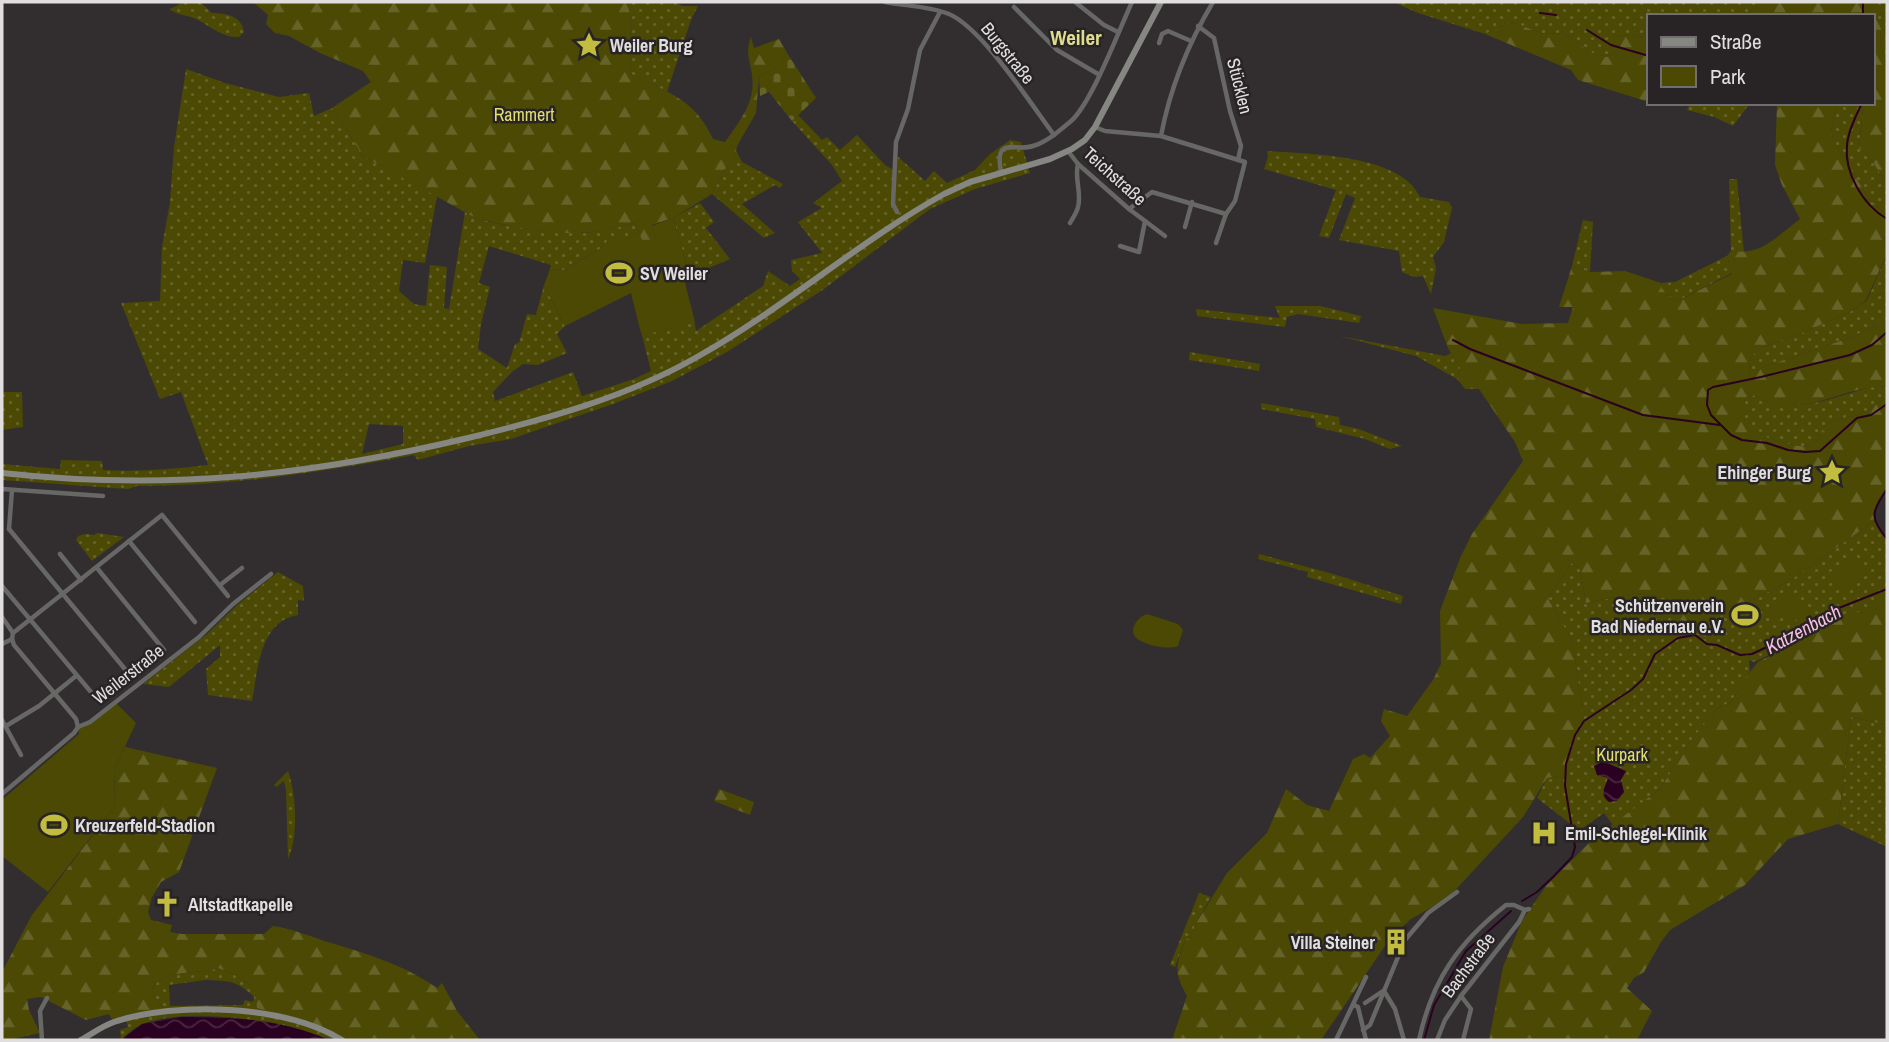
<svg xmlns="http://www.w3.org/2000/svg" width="1889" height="1042" viewBox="0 0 1889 1042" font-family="'Archivo Narrow',sans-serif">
	<defs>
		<pattern id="green-dots" width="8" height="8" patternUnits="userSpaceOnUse" patternTransform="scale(1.75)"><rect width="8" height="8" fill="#4b4904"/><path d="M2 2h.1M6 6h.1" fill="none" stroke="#656328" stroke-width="1.8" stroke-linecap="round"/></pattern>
		<pattern id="forest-firs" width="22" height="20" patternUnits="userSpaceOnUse" patternTransform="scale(1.75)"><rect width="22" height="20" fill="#4b4904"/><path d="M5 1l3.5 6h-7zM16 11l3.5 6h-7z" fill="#656328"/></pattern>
		<pattern id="cemetery-stones" width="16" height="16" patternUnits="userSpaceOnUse" patternTransform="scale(1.75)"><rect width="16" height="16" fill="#4b4904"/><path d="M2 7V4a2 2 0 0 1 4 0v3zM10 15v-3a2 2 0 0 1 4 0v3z" fill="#656328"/></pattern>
		<pattern id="water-waves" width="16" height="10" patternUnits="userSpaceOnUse" patternTransform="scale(1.75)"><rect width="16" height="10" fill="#2b0121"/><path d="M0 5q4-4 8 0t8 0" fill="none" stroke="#492641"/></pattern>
	</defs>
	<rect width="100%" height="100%" fill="#322e30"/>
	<!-- green -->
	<g fill="url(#green-dots)" fill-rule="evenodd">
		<path d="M181 2H200L212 13C226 13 242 16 244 32L239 37C220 38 208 23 191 17 183 15 176 14 169 9L177 6Z"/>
		<path d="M627 2H676L682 6H698L691 20 667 92 631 74 630 14Z"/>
		<path d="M1393 2H1757V7L1743 16H1649V37L1614 35 1615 52 1607 57 1594 54 1562 33 1544 34 1512 22 1485 34 1418 13Z"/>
		<path d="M1870 2H1887V66L1880 41 1881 28Z"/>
		<path d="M186 69 225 83 279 97 309 93 314 116 332 108 363 156 437 196 425 263 403 260 399 291 414 304 426 306 430 265 447 267 444 308 449 309 465 212C490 227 563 236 592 232 607 230 621 226 635 223L644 247 607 242 603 247 562 271 550 269 551 265 489 246 479 283 490 287 481 324 478 349 507 368 515 344 519 343 527 314 536 315 544 285 565 326 557 334 567 353 538 365 523 364 512 372 493 392 495 401 573 372 582 396 634 379 651 371 639 323 694 318 696 331 763 286 768 271 790 286 800 279 792 271 791 260 822 253 798 222 822 208 813 203 842 181 832 165 792 121 798 115 822 140 827 137 840 150 857 135 885 165 894 170 895 154 925 181 934 171 947 183 975 170 990 154 1010 140 1021 142 1030 173 975 189 930 209 824 289 727 352 672 381 613 404 511 439 469 446 418 460 414 455C322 472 231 486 137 486L128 489 2 480V464L60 469 61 460 102 461 103 470C139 472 173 469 208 465L181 392 160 399 121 303 160 301 162 247 170 202 174 147ZM369 424 403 426V444L362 454Z"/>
		<path d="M1690 103H1750L1733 126 1714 117 1687 110Z"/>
		<path d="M1837 103H1854L1863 108 1859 147 1867 154 1887 183V215L1869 199 1834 142 1831 130Z"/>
		<path d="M736 150 742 162 783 184 780 188 775 185 742 204 775 233 764 238 712 194 725 169 733 162Z"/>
		<path d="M1267 151C1308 154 1401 154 1420 197L1449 202 1452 208 1444 242 1433 257 1436 268 1431 294 1423 276 1414 277 1402 272 1399 251 1339 240 1355 198 1346 194 1329 238 1319 236 1336 190 1264 169 1268 157Z"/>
		<path d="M1729 179H1737L1744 253 1731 251Z"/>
		<path d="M700 203 714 222 706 228 730 259 690 276 673 218Z"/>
		<path d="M1583 220 1593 222 1590 272 1572 266Z"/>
		<path d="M1887 233V321L1849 338 1763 367 1749 376 1750 360 1757 349 1802 333 1850 312 1867 300 1886 257 1884 234Z"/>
		<path d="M1727 256 1732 273 1675 302 1662 289 1661 283 1675 282Z"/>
		<path d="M1275 306H1320L1361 316 1359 323 1298 314 1287 317 1285 327 1197 316 1196 309 1280 318Z"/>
		<path d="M1340 336 1445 356 1451 353 1460 368 1457 379 1416 356Z"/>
		<path d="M1190 352 1260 364 1259 371 1189 360Z"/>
		<path d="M1871 387H1887V399C1874 402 1874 408 1863 413 1841 423 1828 411 1818 440 1818 440 1809 445 1808 446 1795 448 1751 435 1744 424 1739 416 1743 405 1747 397L1755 395C1788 419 1836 396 1871 387Z"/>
		<path d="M2 392H22L23 427 2 430Z"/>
		<path d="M1261 403 1339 417 1340 425 1359 429 1402 446 1390 449 1365 439 1316 427 1315 419 1261 409Z"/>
		<path d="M1874 521 1887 539V599L1754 662 1749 660 1750 671 1731 702 1718 708 1693 738 1660 789 1613 825 1604 813 1583 828H1576L1537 798 1547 778 1563 775 1571 737 1582 721V707L1572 640 1548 599 1571 563 1580 568 1586 603 1636 593 1666 598 1678 614 1711 639 1710 632 1725 614 1789 581Z"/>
		<path d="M97 533 124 537 92 561 76 540 78 536 85 534 94 535Z"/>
		<path d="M1259 554 1333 574 1403 596 1401 604 1307 577 1308 572 1258 559Z"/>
		<path d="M278 572 303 586 304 601 298 600V615C259 621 258 671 252 701L208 695 206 669 220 657V645L169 687 143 684 207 634 236 606Z"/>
		<path d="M1851 717 1887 725V847L1838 824Z"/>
		<path d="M288 771C296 793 299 837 288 859L286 790 284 781 276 787 274 785Z"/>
		<path d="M1199 893 1211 897 1195 925 1191 937 1185 940 1175 967 1170 965Z"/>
		<path d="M218 968C240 977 256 982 258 1008L317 1026 347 1040C325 1040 306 1031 284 1026 245 1017 181 1009 143 1024 134 1027 127 1034 121 1040L120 1030 128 1027 126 1021 163 1008 156 999 152 989C164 968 198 975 218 968ZM205 980C228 981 237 980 254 997L253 1002 245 1000 243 1005 170 1006 169 985Z"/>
	</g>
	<!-- forest -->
	<g fill="url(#forest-firs)">
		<path d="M253 2H627L630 14 631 74C667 92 695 99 713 139L725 142C740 121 756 102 752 75 750 59 745 53 751 37L754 48 779 39 787 53 779 65 759 77 756 113 737 146 733 162 725 169 712 194 673 218 652 225 657 241 644 246 635 223C620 226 606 231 591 232 560 236 502 227 472 216L363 156 332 108 371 82 363 71 320 53 289 36 275 33 266 24 268 15Z"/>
		<path d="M1757 2H1870L1881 28 1880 41 1887 66V183L1867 154 1859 148 1863 108 1854 103H1873V16H1743L1757 7Z"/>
		<path d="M1512 22 1544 34 1562 33 1594 54 1607 57 1615 52 1609 43 1614 35 1649 37V102L1578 80 1571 70 1485 34Z"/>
		<path d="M1777 103H1837L1831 130 1834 142 1869 199 1887 215V233L1884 234 1886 256 1866 300 1850 312 1802 333 1757 349 1750 360 1749 375 1763 367 1849 338 1887 321V387C1843 384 1797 425 1755 395L1747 397C1743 405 1739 416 1745 424 1751 435 1795 448 1808 446 1809 445 1818 440 1818 440 1828 411 1841 423 1863 413 1874 408 1874 402 1887 399V489L1873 513 1874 521 1789 581 1725 614 1710 632 1711 640 1679 624 1678 614 1666 598 1636 593 1586 603 1580 568 1571 563 1548 599 1572 640 1582 707V721L1571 738 1563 775 1547 778 1523 817 1448 898 1411 919 1391 937 1321 1040H1172L1187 996C1173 971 1176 966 1185 940L1191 937 1195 925 1227 873 1267 833 1286 789 1307 805 1329 811 1353 759 1364 754 1370 758 1390 736 1381 721 1384 709 1407 716 1433 680 1441 664 1440 611 1461 556 1472 534 1523 461 1515 442 1479 389H1465L1457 379 1460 368 1448 348 1433 308 1522 324 1568 323 1573 307H1559L1572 266 1590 272 1625 271 1661 283 1662 289 1675 302 1732 274 1727 256 1731 251C1762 256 1777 236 1800 219L1782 185 1775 165Z"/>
		<path d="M1887 599V725L1851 717 1838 824 1788 839 1745 885 1670 930 1661 942 1644 972 1634 978 1627 988 1652 1011 1637 1040H1489L1503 967 1522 921 1546 886 1592 840 1660 789 1693 738 1718 708 1731 702 1745 678 1758 662 1821 629Z"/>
		<path d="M125 747 217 768 179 872 161 882 152 897 148 912 151 920 172 925 170 932 182 934H264L273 926C293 929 312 937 331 943 368 954 404 965 437 988L442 983 457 1011 480 1040H347L317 1026 257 1008C256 982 240 977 218 968 198 975 164 968 152 989L156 999 163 1008 160 1011 112 1020 109 1014 86 1020 41 997 27 999 29 1010 40 1033 17 1038 14 1040H2V972L32 915 115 806 114 770Z"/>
		<path d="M719 789 754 802 750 815 714 801Z"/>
	</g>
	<!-- cemetery -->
	<path fill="url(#cemetery-stones)" d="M787 53 816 98 792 121 769 92 760 96 759 77 779 65Z"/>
	<!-- pitch -->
	<g fill="#4b4904">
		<path d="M673 218 690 276 684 279 694 318C676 329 663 333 641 333L631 293 565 326 544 285 550 269 562 271 603 247 607 241 639 234 644 245 657 241 652 226Z"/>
		<path d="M1854 554 1869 573 1843 592 1829 573Z"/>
		<path d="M1791 595 1797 604 1803 600 1810 612 1789 624 1783 613 1775 617 1770 607Z"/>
		<path d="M1147 614 1178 624 1183 630 1178 646C1168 650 1149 646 1139 640 1126 632 1137 617 1147 614Z"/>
		<path d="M114 701 136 723 114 770 115 806 48 892 2 856V800L79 734 78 727 86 724Z"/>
	</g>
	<!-- water -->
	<g fill="url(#water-waves)">
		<path d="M1600 753 1607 763 1626 771 1621 780 1624 792 1617 801 1609 802C1599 795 1605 787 1608 778L1597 775 1594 766 1600 763 1598 756Z"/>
		<path d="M181 1017C230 1017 284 1019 328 1040H121L142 1024Z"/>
	</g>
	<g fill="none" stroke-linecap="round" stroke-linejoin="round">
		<!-- stream -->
		<g stroke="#2b0121" stroke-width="2">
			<path d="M1863 2V16"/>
			<path d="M1540 13 1556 15"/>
			<path d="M1587 30 1611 45 1649 56"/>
			<path d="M1862 103C1856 116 1848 131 1847 145 1844 173 1863 205 1887 219"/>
			<path d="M1887 332 1872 345 1850 355 1761 377 1713 387 1708 390 1707 405 1711 415 1731 435 1742 440 1767 443 1788 450 1805 452 1820 451 1857 418 1871 415 1887 404"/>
			<path d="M1453 340 1470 349 1643 415 1720 425"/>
			<path d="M1887 489C1872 511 1869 518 1887 539"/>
			<path d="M1522 901 1537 892 1553 877 1572 857 1575 847 1565 786 1566 764 1575 735 1584 721 1631 690 1643 679 1655 654 1678 638 1695 635 1707 644 1717 645 1740 655 1752 654 1786 638 1816 617 1887 589"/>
			<path d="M1424 1040 1434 1005 1466 951 1511 911"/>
		</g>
		<!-- minor -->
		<g stroke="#676765" stroke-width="4.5">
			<path d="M885 2C906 6 929 6 949 14 982 28 1031 104 1054 135"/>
			<path d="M1075 2 1104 25 1118 32"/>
			<path d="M1014 7 1057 50 1098 74"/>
			<path d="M1198 26 1214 38 1230 111 1241 146 1238 160"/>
			<path d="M1159 43 1162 34 1168 31 1191 41"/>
			<path d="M1095 127 1105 131 1161 136 1245 162 1235 201 1226 214 1152 192 1129 209"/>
			<path d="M1161 136C1170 88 1188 44 1213 2"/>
			<path d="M1068 151 1078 164 1129 209 1165 236"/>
			<path d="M1001 172C994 135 1015 152 1033 146 1047 142 1059 131 1070 122 1091 105 1119 30 1132 2"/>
			<path d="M897 212 893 204 896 142 908 109 920 50 940 12"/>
			<path d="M1070 223C1073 218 1077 212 1078 207 1082 193 1074 178 1078 164"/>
			<path d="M1185 227 1192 202"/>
			<path d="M1216 243 1226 214"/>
			<path d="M1120 246 1139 252 1145 221"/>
			<path d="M2 489 103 496"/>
			<path d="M9 529 129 674"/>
			<path d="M9 529 12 490"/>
			<path d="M129 541 195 622"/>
			<path d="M60 554 81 580"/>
			<path d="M97 568 164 650"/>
			<path d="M220 585 242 568"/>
			<path d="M2 586 96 698"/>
			<path d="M2 617 13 633"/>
			<path d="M12 639 13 633 162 515 228 596"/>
			<path d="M12 639 14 645 76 719 78 727"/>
			<path d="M2 644 12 639"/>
			<path d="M2 720 21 755"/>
			<path d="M6 726 39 706 76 676"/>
			<path d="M2 794 74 733 78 727 90 722 199 637 233 604 271 574"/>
			<path d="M1384 991 1395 1009 1404 1040"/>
			<path d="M1461 996 1471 1009 1463 1040"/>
			<path d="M1365 1003 1383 991"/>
			<path d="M1354 1005 1358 1007 1366 1040"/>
			<path d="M1363 1030 1370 1025 1405 940 1428 913 1457 892"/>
			<path d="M42 1040 40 1011 47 998"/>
			<path d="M1336 1040 1366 977"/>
			<path d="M1419 1040C1432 980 1458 943 1506 905H1514L1525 910 1529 909"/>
			<path d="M1437 1040 1445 1020 1461 996 1519 922 1525 910"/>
		</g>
		<!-- secondary -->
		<g stroke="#868683" stroke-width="6">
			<path d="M2 473C166 491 308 476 468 438 547 419 627 397 697 357 783 309 858 242 944 194L970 182 1050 159 1072 149 1085 140 1095 127 1161 2"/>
			<path d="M81 1040C92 1034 102 1026 114 1022 177 1001 285 1005 342 1040"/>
		</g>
	</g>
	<!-- icons -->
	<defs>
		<g id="sight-bare" transform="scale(2.1)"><path d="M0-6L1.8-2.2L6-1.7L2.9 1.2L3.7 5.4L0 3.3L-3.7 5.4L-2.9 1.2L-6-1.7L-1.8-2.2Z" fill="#c2bd3f" stroke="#282426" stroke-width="2.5" paint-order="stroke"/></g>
		<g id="stadium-bare" transform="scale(2.1)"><path d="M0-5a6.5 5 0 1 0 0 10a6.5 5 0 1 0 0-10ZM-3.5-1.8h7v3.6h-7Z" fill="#c2bd3f" stroke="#282426" stroke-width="2.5" paint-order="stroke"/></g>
		<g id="hospital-bare" transform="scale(2.1)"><path d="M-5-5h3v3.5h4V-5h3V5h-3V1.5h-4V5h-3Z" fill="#c2bd3f" stroke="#282426" stroke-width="2.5" paint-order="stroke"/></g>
		<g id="church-bare" transform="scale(2.1)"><path d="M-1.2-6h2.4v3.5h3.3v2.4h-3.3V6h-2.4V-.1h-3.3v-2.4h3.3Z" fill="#c2bd3f" stroke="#282426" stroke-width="2.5" paint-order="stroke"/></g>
		<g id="building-bare" transform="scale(2.1)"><path d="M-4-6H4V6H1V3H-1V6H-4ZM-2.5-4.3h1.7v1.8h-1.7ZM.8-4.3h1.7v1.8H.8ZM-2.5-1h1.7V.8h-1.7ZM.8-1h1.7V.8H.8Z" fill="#c2bd3f" stroke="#282426" stroke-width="2.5" paint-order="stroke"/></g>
	</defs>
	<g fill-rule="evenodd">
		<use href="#sight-bare" x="589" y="45"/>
		<use href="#stadium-bare" x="619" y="273"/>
		<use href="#sight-bare" x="1832" y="472"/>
		<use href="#stadium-bare" x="1745" y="615"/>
		<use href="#stadium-bare" x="54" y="825"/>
		<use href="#hospital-bare" x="1544" y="833"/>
		<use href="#church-bare" x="167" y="904"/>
		<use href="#building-bare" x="1396" y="942"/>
	</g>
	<g text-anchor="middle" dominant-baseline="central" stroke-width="5" stroke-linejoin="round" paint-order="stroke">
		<!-- poi labels -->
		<g font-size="18" font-weight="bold" fill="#e1dee0" stroke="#282426" text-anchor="start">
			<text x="610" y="45">Weiler Burg</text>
			<text x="640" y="273">SV Weiler</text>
			<text x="1811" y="472" text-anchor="end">Ehinger Burg</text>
			<text x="1724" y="605" text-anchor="end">Schützenverein<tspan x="1724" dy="21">Bad Niedernau e.V.</tspan></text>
			<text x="75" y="825">Kreuzerfeld-Stadion</text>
			<text x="1565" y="833">Emil-Schlegel-Klinik</text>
			<text x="188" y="904">Altstadtkapelle</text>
			<text x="1375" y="942" text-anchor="end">Villa Steiner</text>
		</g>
		<!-- street labels -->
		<g font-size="18" fill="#e1dee0" stroke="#282426">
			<text transform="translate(1008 53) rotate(51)">Burgstraße</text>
			<text transform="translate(1240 86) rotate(76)">Stücklen</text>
			<text transform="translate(1115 176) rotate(42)">Teichstraße</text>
			<text transform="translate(128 674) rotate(-38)">Weilerstraße</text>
			<text transform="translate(1468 965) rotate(-53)">Bachstraße</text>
		</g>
		<!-- park labels -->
		<g font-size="18" fill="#e2de71" stroke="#282426">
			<text x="524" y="114">Rammert</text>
			<text x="1622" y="754">Kurpark</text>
		</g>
		<!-- water labels -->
		<g font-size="19" font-style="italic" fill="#f8bfe3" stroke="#282426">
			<text transform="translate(1803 629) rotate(-28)">Katzenbach</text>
		</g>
		<!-- quarter labels -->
		<g font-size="21" font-weight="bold" fill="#dfdd8e" stroke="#282426">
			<text x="1076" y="37">Weiler</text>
		</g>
	</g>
	<!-- border -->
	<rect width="1889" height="1042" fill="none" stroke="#e1dee0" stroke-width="7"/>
	<!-- legend -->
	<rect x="1647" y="14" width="228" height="91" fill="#282426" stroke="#726e70" stroke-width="2"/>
	<rect x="1661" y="37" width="35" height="10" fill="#868683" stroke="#726e70" stroke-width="2"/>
	<text x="1710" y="49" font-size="21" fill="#e1dee0">Straße</text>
	<rect x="1661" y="66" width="35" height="21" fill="#4b4904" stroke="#726e70" stroke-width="2"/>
	<text x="1710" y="84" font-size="21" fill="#e1dee0">Park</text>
</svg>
